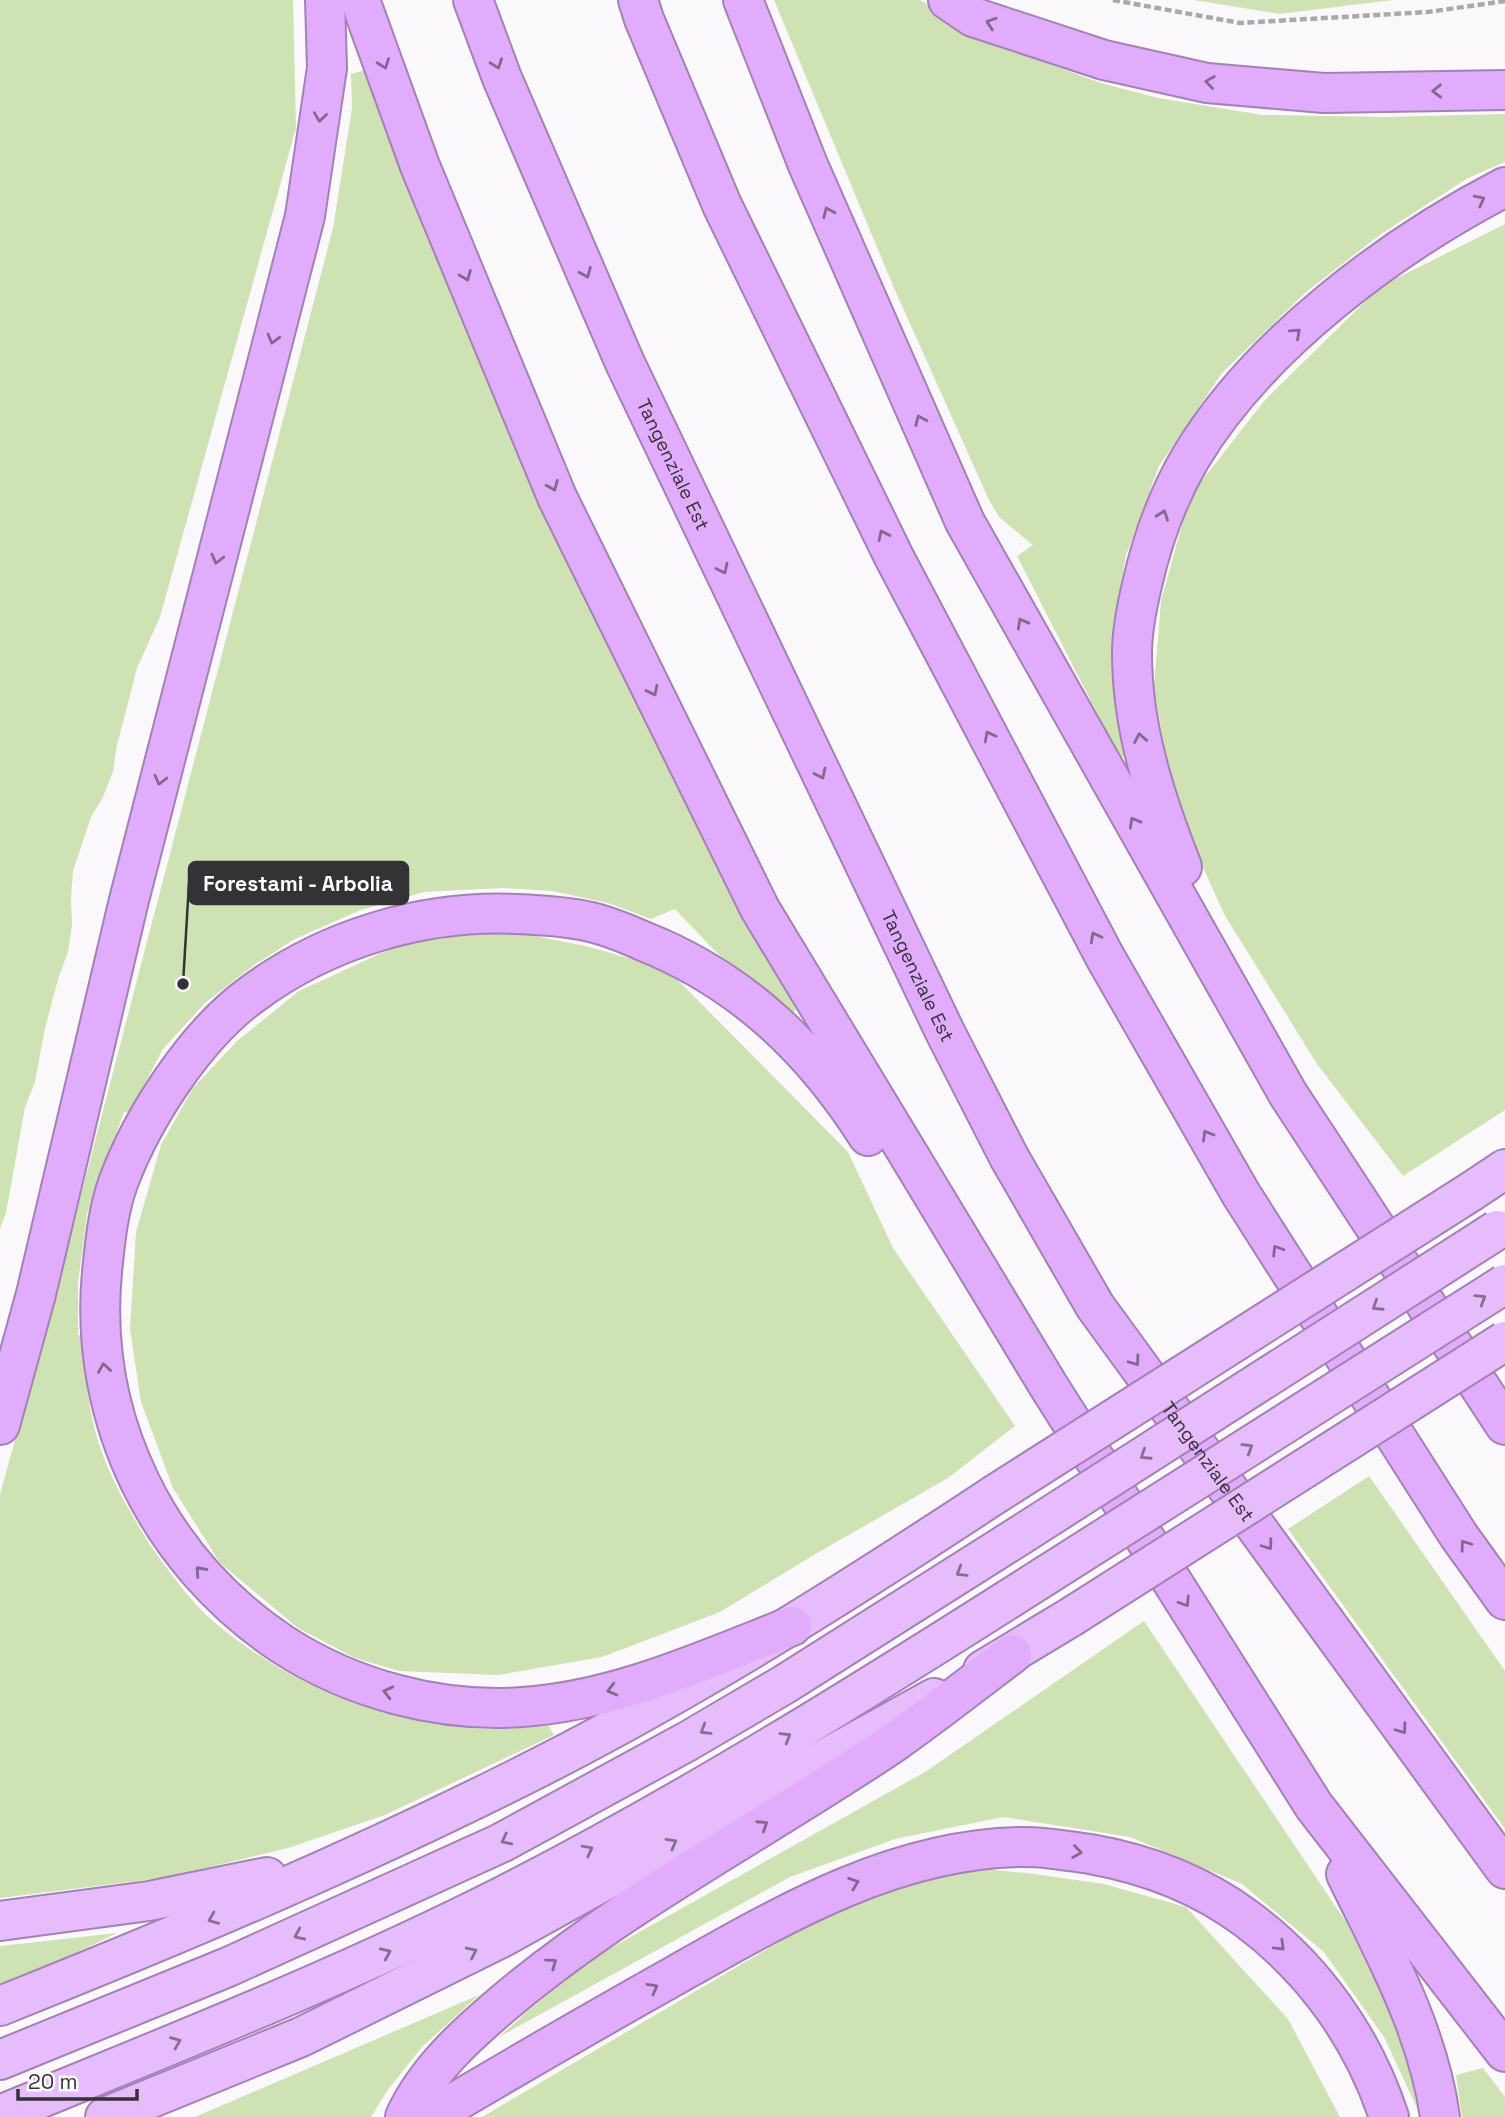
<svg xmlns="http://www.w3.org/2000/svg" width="1505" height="2117" viewBox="0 0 1505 2117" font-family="'Space Grotesk',sans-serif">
	<rect width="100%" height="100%" fill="#fbf8fc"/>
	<!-- green -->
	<g fill="#cfe2b3">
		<path d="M0 0H293L296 128 160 617 137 668 117 745 113 772 103 797 91 817 73 871 71 898 72 925 68 952 59 976 45 1028 35 1082 25 1107 6 1213 0 1229Z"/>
		<path d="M774 0H920L967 29 1038 60 1101 83 1158 98 1263 115 1384 117 1505 114V162L1468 178 1381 234 1306 292 1222 373 1159 466 1126 555 1112 638 1115 689 1126 756 1120 758 1017 556 1033 545 999 517 989 500 894 288Z"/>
		<path d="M1194 0H1393L1279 14Z"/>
		<path d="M365 70 429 233 629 688 752 931 796 1010 793 1013 716 952 675 909 651 919 608 903 552 891 503 888 424 892 361 910 295 939 254 965 205 1003 163 1049 130 1112H124L87 1214 78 1283V1335L82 1336C84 1368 87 1399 95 1430 105 1469 126 1506 147 1540 162 1563 193 1605 214 1622 290 1686 391 1728 491 1729 510 1729 530 1727 549 1726L554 1735 385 1815 288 1848 169 1877 0 1898V1495L68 1245 333 228 352 108 351 74Z"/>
		<path d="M1505 224V1110L1403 1176 1317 1064 1224 914 1174 803 1154 687 1161 601 1190 496 1264 401 1381 286Z"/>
		<path d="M482 926 586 946 667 969 848 1152 893 1248 1015 1426 948 1478 812 1556 720 1612 602 1657 498 1675 399 1671 355 1658 298 1628 220 1563 173 1488 141 1402 130 1329 136 1232 161 1145 193 1088 237 1041 299 991 399 945Z"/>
		<path d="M1369 1476 1505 1671V1829L1288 1529Z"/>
		<path d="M1144 1621 1346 1922 1406 2045 1417 2108 1384 2037 1324 1952 1242 1884 1130 1837 1003 1817 895 1839 790 1877 499 2037 529 2010 593 1958 925 1772Z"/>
		<path d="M962 1867 1027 1873 1104 1884 1186 1907 1288 2019 1340 2117H482L830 1912Z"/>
		<path d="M117 1933 0 1990V1946Z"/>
		<path d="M479 1995 422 2047 387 2091 371 2117H195Z"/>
		<path d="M1483 2068 1505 2097V2117H1462L1456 2075Z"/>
	</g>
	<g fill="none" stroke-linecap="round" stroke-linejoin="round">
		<!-- trunk casing -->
		<g stroke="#a481b5" stroke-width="42">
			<g id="trunk">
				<path d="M1472 1191 1505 1169"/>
				<path d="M983 1670 1071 1617"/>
				<path d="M0 1921 149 1901 267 1877"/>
				<path d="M0 2006C183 1933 365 1856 540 1767 697 1687 847 1592 994 1495"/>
				<path d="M0 2060 228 1967 501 1843 688 1741 785 1684 1019 1536"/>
				<path d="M0 2115C170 2045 341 1978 505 1895 691 1800 869 1688 1045 1576"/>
				<path d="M105 2117 301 2037 505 1936 934 1698"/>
			</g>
		</g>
		<!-- motorway casing -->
		<g stroke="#a481b5" stroke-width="42">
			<g id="motorway">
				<path d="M360 0 420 166 557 497 760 909 1048 1385 1314 1806 1505 2052"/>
				<path id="s1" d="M473 0 502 78 625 363 945 1032 1009 1157 1095 1306 1505 1869"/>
				<path d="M638 0 644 19 722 205 894 557 1105 957 1241 1194 1459 1536 1505 1600"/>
				<path d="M743 0 808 165 965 522 1288 1094 1505 1425"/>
				<path d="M948 0 973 17 1104 60 1207 83 1324 93 1505 90"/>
				<path d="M1182 867C1155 798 1132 728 1132 653 1132 630 1137 606 1142 585 1152 540 1168 496 1191 457 1258 345 1391 246 1505 187"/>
				<path d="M0 1425 36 1294 129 900 305 216 327 68 325 0"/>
				<path d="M792 1626C705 1660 616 1701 522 1707 439 1713 351 1689 282 1644 158 1561 88 1420 102 1272 105 1242 108 1211 118 1183 142 1118 195 1036 251 995 326 939 422 910 516 914 539 915 563 916 586 921 606 925 625 933 643 941 741 980 812 1048 868 1136"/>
				<path d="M1346 1874C1384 1952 1428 2030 1440 2117"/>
				<path d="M405 2117C426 2071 467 2034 505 2002 624 1902 764 1830 893 1743 933 1715 972 1684 1012 1654"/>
				<path d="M430 2117C511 2069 592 2022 674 1976 782 1915 894 1849 1021 1847 1043 1846 1067 1851 1090 1854 1147 1864 1200 1884 1247 1919 1314 1969 1363 2038 1389 2117"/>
			</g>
		</g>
		<!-- path -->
		<path stroke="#aaa8ab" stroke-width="4.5" stroke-dasharray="7 3.5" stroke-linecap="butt" d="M1113 0 1240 23 1428 12 1505 1"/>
		<!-- trunk -->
		<use href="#trunk" stroke="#e7bcfc" stroke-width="38"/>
		<!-- motorway -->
		<use href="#motorway" stroke="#e1acfb" stroke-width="38"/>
		<!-- trunk-bridge casing -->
		<g stroke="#a481b5" stroke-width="42" stroke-linecap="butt">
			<g id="trunk-bridge">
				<path d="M994 1495 1472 1191"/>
				<path d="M1019 1536 1497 1230"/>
				<path d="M1045 1576 1505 1284"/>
				<path d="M1071 1617 1505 1341"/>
			</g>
		</g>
		<!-- trunk-bridge -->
		<use href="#trunk-bridge" stroke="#e7bcfc" stroke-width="38"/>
	</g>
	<!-- one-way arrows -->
	<defs><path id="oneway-chevron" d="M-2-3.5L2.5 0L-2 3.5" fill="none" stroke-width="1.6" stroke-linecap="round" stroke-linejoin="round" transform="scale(1.75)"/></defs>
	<g stroke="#81698e">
		<use href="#oneway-chevron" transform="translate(991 23) rotate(-162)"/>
		<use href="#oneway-chevron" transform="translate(384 64) rotate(70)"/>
		<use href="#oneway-chevron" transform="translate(497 64) rotate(70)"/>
		<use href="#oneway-chevron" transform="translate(1210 82) rotate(-172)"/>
		<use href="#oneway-chevron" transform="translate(1437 91) rotate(179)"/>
		<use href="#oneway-chevron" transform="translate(320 117) rotate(98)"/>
		<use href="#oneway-chevron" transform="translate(1480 200) rotate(-27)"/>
		<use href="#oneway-chevron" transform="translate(828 212) rotate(-114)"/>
		<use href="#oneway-chevron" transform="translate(586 273) rotate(67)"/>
		<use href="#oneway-chevron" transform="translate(466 276) rotate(68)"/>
		<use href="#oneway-chevron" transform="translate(1296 333) rotate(-42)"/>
		<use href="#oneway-chevron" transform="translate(273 339) rotate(105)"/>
		<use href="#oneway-chevron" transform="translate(920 420) rotate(-114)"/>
		<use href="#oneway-chevron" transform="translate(553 486) rotate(67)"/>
		<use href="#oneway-chevron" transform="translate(1163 515) rotate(-70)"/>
		<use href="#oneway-chevron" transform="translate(883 535) rotate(-116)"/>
		<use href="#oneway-chevron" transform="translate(217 559) rotate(104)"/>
		<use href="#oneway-chevron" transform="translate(723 569) rotate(64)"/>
		<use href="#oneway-chevron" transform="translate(1022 623) rotate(-119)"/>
		<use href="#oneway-chevron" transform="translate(653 691) rotate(64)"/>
		<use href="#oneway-chevron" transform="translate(989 736) rotate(-118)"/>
		<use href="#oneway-chevron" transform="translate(1140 738) rotate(-100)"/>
		<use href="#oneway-chevron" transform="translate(821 774) rotate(64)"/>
		<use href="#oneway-chevron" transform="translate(160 780) rotate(104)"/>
		<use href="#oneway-chevron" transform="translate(1134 822) rotate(-119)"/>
		<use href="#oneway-chevron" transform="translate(1095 937) rotate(-118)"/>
		<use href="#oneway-chevron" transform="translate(1207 1135) rotate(-120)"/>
		<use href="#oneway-chevron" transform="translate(1277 1250) rotate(-122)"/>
		<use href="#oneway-chevron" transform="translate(1135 1361) rotate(54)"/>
		<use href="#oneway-chevron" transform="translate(104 1368) rotate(-99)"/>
		<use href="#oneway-chevron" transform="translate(1268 1545) rotate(54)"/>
		<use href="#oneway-chevron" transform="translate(1465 1545) rotate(-126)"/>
		<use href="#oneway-chevron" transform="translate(200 1571) rotate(-132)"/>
		<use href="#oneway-chevron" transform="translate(1185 1602) rotate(58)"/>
		<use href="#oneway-chevron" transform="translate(612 1690) rotate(165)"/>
		<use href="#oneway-chevron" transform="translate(388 1692) rotate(-166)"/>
		<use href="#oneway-chevron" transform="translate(1402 1729) rotate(54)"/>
		<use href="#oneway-chevron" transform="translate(763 1825) rotate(-33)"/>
		<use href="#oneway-chevron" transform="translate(1077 1852) rotate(8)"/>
		<use href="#oneway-chevron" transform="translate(854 1883) rotate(-20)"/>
		<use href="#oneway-chevron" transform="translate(1280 1946) rotate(45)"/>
		<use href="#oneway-chevron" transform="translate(552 1963) rotate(-36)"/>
		<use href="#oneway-chevron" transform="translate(653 1988) rotate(-29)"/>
	</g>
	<g stroke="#84708e">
		<use href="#oneway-chevron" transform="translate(1481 1299) rotate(-32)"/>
		<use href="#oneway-chevron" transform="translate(1377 1306) rotate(147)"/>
		<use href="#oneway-chevron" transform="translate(1248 1448) rotate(-32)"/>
		<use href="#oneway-chevron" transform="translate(1145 1455) rotate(147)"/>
		<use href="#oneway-chevron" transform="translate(961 1572) rotate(148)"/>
		<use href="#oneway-chevron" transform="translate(705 1730) rotate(149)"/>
		<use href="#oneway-chevron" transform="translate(786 1737) rotate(-31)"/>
		<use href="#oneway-chevron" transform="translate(506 1840) rotate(153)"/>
		<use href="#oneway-chevron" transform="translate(672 1843) rotate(-29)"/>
		<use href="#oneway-chevron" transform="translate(588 1850) rotate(-28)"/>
		<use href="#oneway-chevron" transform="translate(213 1919) rotate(157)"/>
		<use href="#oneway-chevron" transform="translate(299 1935) rotate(156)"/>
		<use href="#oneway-chevron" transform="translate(472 1952) rotate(-26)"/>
		<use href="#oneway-chevron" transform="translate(386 1953) rotate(-24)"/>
		<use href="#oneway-chevron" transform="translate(176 2042) rotate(-22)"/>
	</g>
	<g text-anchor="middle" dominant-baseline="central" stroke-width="7" stroke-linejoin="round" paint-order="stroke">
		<!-- street labels -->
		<g font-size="19" fill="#333234" stroke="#fbf8fc">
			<text stroke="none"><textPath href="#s1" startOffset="506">Tangenziale Est</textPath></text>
			<text stroke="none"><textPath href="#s1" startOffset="1073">Tangenziale Est</textPath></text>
			<text stroke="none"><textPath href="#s1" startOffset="1640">Tangenziale Est</textPath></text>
		</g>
	</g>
	<!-- callouts -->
	<path fill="none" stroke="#333234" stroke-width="2.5" d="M183 984L189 883"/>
	<circle fill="#333234" stroke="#fbf8fc" stroke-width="2.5" cx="183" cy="984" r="7"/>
	<rect fill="#333234" stroke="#333234" stroke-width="2.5" x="189" y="862" width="219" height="42" rx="7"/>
	<g font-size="21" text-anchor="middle" font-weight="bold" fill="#fff">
		<text x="298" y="891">Forestami - Arbolia</text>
	</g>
	<!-- scale -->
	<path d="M18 2089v10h119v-10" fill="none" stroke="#333234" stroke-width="3.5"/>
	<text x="28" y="2089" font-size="21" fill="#333234" stroke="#fbf8fc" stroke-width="5" paint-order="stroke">20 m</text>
</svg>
